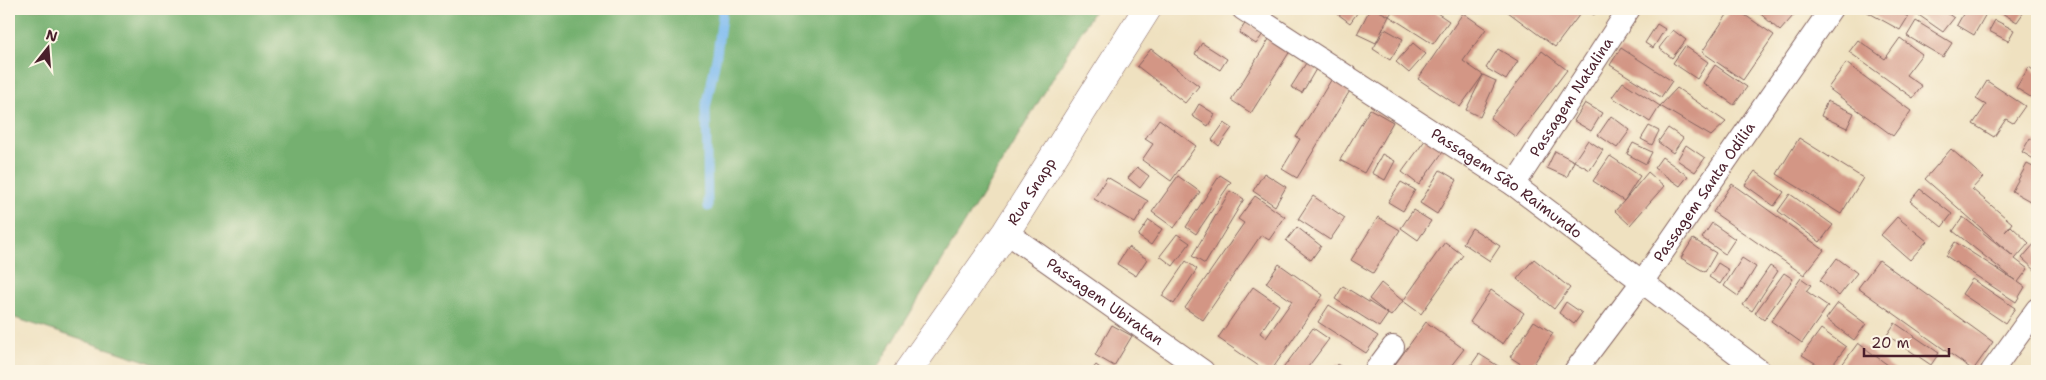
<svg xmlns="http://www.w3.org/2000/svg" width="2046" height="380" viewBox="0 0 2046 380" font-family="'Shantell Sans',sans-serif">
	<rect width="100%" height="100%" fill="#fcf5e5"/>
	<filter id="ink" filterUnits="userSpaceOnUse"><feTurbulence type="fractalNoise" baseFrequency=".02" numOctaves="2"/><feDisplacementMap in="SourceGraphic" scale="10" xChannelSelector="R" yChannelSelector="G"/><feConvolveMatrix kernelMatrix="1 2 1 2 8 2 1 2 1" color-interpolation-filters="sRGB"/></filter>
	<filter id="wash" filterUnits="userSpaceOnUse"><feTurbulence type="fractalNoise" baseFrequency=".0096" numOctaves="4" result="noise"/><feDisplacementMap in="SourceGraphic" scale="20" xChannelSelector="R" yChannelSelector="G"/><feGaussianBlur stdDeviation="1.12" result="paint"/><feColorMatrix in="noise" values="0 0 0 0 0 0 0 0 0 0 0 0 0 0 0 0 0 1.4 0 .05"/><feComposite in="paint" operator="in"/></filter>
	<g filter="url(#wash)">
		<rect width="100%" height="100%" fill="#efe1c0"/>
		<!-- forest -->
		<path fill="#74b06f" stroke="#5f684d" d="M9 9H1095L875 371H176L9 316Z"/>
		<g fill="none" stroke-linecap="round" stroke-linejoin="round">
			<!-- stream -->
			<path stroke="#7ebbf1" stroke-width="9" d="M708 207 706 108 717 54 723 9"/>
		</g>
		<g id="blocks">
			<!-- building -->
			<g fill="#d39685">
				<path d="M1331 9H1360L1350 23Z"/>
				<path d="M1370 9H1375L1389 16 1376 43 1357 34Z"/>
				<path d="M1394 9H1431L1449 21 1433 44 1389 16Z"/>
				<path d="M1504 9H1573L1580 14 1555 47Z"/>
				<path d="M1586 9H1598L1594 15Z"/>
				<path d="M1731 9H1736L1774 35 1743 80 1702 52Z"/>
				<path d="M1755 9H1799L1780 31Z"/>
				<path d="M1862 9H1896L1908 17 1900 30Z"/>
				<path d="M1910 9H1941L1954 18 1943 32Z"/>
				<path d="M1966 9H1982L1987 12 1974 35 1957 25Z"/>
				<path d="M1995 9H2026L2017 22Z"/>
				<path d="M1463 13 1486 29 1463 61 1483 75 1496 81 1480 117 1466 110 1483 75 1460 107 1418 79Z"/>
				<path d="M1995 20 2014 30 2008 41 1989 31Z"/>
				<path d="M1916 21 1952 43 1943 57 1907 36Z"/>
				<path d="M1246 22 1263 34 1256 44 1239 33Z"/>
				<path d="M1657 24 1665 29 1653 48 1645 43Z"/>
				<path d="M1385 29 1403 39 1390 60 1373 49Z"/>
				<path d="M1673 30 1686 40 1672 58 1659 48Z"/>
				<path d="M1271 36 1292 48 1251 113 1231 100Z"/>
				<path d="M1900 38 1922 54 1906 75 1922 86 1913 98 1849 52 1858 40 1885 59Z"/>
				<path d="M1202 43 1227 59 1220 70 1195 54Z"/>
				<path d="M1413 43 1426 54 1409 73 1396 62Z"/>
				<path d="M1685 46 1708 62 1697 79 1673 63Z"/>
				<path d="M1621 48 1672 81 1661 97 1610 65Z"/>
				<path d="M1151 49 1199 86 1185 103 1137 66Z"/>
				<path d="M1498 49 1518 61 1506 80 1486 68Z"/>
				<path d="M1542 51 1567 70 1516 137 1490 118Z"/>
				<path d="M1306 63 1316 69 1302 93 1291 87Z"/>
				<path d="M1846 63 1911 111 1893 136 1828 88Z"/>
				<path d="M1715 65 1747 87 1734 105 1703 83Z"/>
				<path d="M2029 67 2037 73V101L2016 88Z"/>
				<path d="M1333 77 1351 89 1297 178 1282 169 1300 139 1296 137Z"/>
				<path d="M1987 81 2025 106 2013 123 2006 119 1994 137 1973 124 1986 105 1976 99Z"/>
				<path d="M1623 82 1660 106 1650 122 1612 97Z"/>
				<path d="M1677 88 1726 122 1711 136 1660 106Z"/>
				<path d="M1827 101 1854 113 1847 128 1821 116Z"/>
				<path d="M1585 103 1602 113 1591 131 1574 121Z"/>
				<path d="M1199 104 1215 114 1208 126 1192 116Z"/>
				<path d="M1370 109 1393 122 1364 173 1340 160Z"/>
				<path d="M1611 116 1630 130 1617 148 1598 135Z"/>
				<path d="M1159 119 1196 146 1171 181 1142 160 1153 144 1145 139Z"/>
				<path d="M1224 123 1232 128 1219 146 1212 140Z"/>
				<path d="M1649 126 1659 131 1652 145 1641 139Z"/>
				<path d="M1668 128 1683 138 1673 153 1658 142Z"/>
				<path d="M1431 132 1448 145 1419 185 1402 172Z"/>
				<path d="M1799 138 1863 178 1841 214 1777 174Z"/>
				<path d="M2030 138 2037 142V161L2022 152Z"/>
				<path d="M1588 140 1603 150 1590 170 1574 161Z"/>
				<path d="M1633 143 1652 152 1646 164 1627 154Z"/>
				<path d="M1686 145 1705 158 1695 172 1677 160Z"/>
				<path d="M1951 149 1983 177 1972 189 2012 223 2005 232 2011 226 2029 243 2015 259 2028 269 2018 282 2025 287 2016 302 1946 256 1955 242 2016 281 1953 231 1963 217 2013 256 1925 179Z"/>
				<path d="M1555 151 1574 161 1567 177 1547 168Z"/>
				<path d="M1382 154 1395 161 1385 180 1372 173Z"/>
				<path d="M1610 156 1640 176 1624 201 1648 172 1664 186 1630 225 1615 211 1624 201 1593 181Z"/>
				<path d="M1662 157 1688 176 1680 186 1654 168Z"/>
				<path d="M2027 164 2037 169V205L2012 191Z"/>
				<path d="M1137 167 1149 176 1140 188 1128 178Z"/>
				<path d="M1440 170 1457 180 1437 214 1420 203Z"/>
				<path d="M1755 171 1784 192 1774 206 1745 185Z"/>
				<path d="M1264 173 1286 187 1275 206 1253 191Z"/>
				<path d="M1220 175 1231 182 1196 234 1186 227Z"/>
				<path d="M1178 176 1200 192 1174 228 1152 212Z"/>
				<path d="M1107 177 1148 201 1135 223 1094 199Z"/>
				<path d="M1401 182 1415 190 1403 211 1388 202Z"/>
				<path d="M1732 184 1824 250 1804 275 1713 212Z"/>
				<path d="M1920 189 1952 214 1942 227 1910 201Z"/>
				<path d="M1230 191 1244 199 1205 264 1192 256Z"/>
				<path d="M1790 194 1833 225 1820 242 1778 211Z"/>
				<path d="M1255 196 1285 217 1269 240 1261 235 1203 320 1185 308 1244 223 1238 219Z"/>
				<path d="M1313 196 1345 218 1330 240 1298 219Z"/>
				<path d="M1413 210 1431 221 1418 240 1401 228Z"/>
				<path d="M1378 217 1400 230 1373 273 1351 260Z"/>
				<path d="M1897 217 1927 241 1910 260 1881 235Z"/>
				<path d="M1149 220 1162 229 1151 245 1138 236Z"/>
				<path d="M1712 223 1735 239 1725 254 1702 238Z"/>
				<path d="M1297 227 1321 246 1311 260 1286 241Z"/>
				<path d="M1472 228 1500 246 1490 261 1463 243Z"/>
				<path d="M1177 234 1190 243 1173 266 1160 256Z"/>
				<path d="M1693 239 1716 253 1705 272 1681 258Z"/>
				<path d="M1445 242 1463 255 1421 314 1403 301 1391 316 1388 314 1379 327 1335 299 1343 286 1388 314 1369 299 1381 283 1403 301Z"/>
				<path d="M2035 243 2037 245V272L2022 258Z"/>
				<path d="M1128 247 1147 259 1136 276 1117 264Z"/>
				<path d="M1742 258 1756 267 1738 296 1724 286Z"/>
				<path d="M1837 258 1857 273 1839 296 1820 281Z"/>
				<path d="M1534 259 1570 288 1554 309 1517 279Z"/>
				<path d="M1879 260 1993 342 1973 370 1858 288Z"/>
				<path d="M1186 261 1197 269 1174 304 1162 296Z"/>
				<path d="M1718 263 1729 270 1720 284 1709 277Z"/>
				<path d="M1279 264 1323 295 1271 371H1266L1218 338 1253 287 1279 305 1260 333 1266 338 1292 301 1266 283Z"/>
				<path d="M1770 266 1778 271 1752 311 1743 305Z"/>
				<path d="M1784 273 1793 279 1764 320 1755 313Z"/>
				<path d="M1801 278 1811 285 1806 291 1828 306 1802 343 1771 321Z"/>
				<path d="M1972 279 2015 308 2005 323 1962 294Z"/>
				<path d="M1491 290 1524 313 1503 344 1470 322Z"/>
				<path d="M1566 302 1582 313 1574 324 1559 313Z"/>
				<path d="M1838 303 1866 324 1854 340 1826 319Z"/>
				<path d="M1329 305 1378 336 1366 353 1318 322Z"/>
				<path d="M1534 321 1553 333 1530 370 1510 357Z"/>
				<path d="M1426 322 1464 349 1447 371H1392L1391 370Z"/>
				<path d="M1895 323 1939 353 1931 365 1887 335Z"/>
				<path d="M1112 325 1132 336 1114 366 1095 355Z"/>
				<path d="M1313 328 1329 339 1305 371H1281Z"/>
				<path d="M1821 329 1846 347 1828 371 1802 355Z"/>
				<path d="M1858 343 1896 371 1838 370Z"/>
				<path d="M1479 354 1506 371H1467Z"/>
				<path d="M1337 364 1348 371H1333Z"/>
				<path d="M1096 365 1104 371H1091Z"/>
			</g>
		</g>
	</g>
	<g filter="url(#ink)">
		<use href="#blocks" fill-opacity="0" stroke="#84635f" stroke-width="1"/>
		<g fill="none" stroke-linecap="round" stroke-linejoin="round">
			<!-- street casing -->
			<g stroke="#84635f" stroke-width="24">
				<g id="street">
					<path id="s1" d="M1243 9 1514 185 1760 371"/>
					<path id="s2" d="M1514 185 1629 9"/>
					<path id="s3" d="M1006 232 1203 371"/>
					<path d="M1375 371 1393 347"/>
					<path id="s4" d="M1575 371 1642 282 1831 9"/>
					<path d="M1992 371 2037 309"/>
				</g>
			</g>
			<!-- secondary casing -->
			<g stroke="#84635f" stroke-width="29">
				<g id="secondary">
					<path id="s5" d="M908 371 1006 232 1147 9"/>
				</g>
			</g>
			<!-- street -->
			<use href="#street" stroke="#fff" stroke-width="22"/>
			<!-- secondary -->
			<use href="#secondary" stroke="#fff" stroke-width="28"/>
		</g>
	</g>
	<g text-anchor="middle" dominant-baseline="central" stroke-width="4.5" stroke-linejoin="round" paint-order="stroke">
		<!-- street labels -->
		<g font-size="15" fill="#4a1f2b" stroke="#fcf5e5">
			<text stroke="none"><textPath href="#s2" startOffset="105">Passagem Natalina</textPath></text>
			<text stroke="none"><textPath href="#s1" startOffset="316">Passagem São Raimundo</textPath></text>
			<text stroke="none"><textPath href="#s4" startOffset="221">Passagem Santa Odília</textPath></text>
			<text stroke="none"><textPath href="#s5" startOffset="218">Rua Snapp</textPath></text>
			<text stroke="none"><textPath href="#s3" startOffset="121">Passagem Ubiratan</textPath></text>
		</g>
	</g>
	<!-- margin -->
	<rect width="2046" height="380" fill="none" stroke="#fcf5e5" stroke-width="30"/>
	<!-- north arrow -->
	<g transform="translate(48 48) rotate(17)" stroke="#fcf5e5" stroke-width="4" paint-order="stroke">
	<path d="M0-4L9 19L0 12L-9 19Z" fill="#4a1f2b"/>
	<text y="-8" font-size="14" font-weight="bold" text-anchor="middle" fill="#4a1f2b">N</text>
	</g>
	<!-- scale -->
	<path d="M1864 348v8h85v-8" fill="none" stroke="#4a1f2b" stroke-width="2.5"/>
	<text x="1871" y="348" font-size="15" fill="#4a1f2b" stroke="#fcf5e5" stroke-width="4" paint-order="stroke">20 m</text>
</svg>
